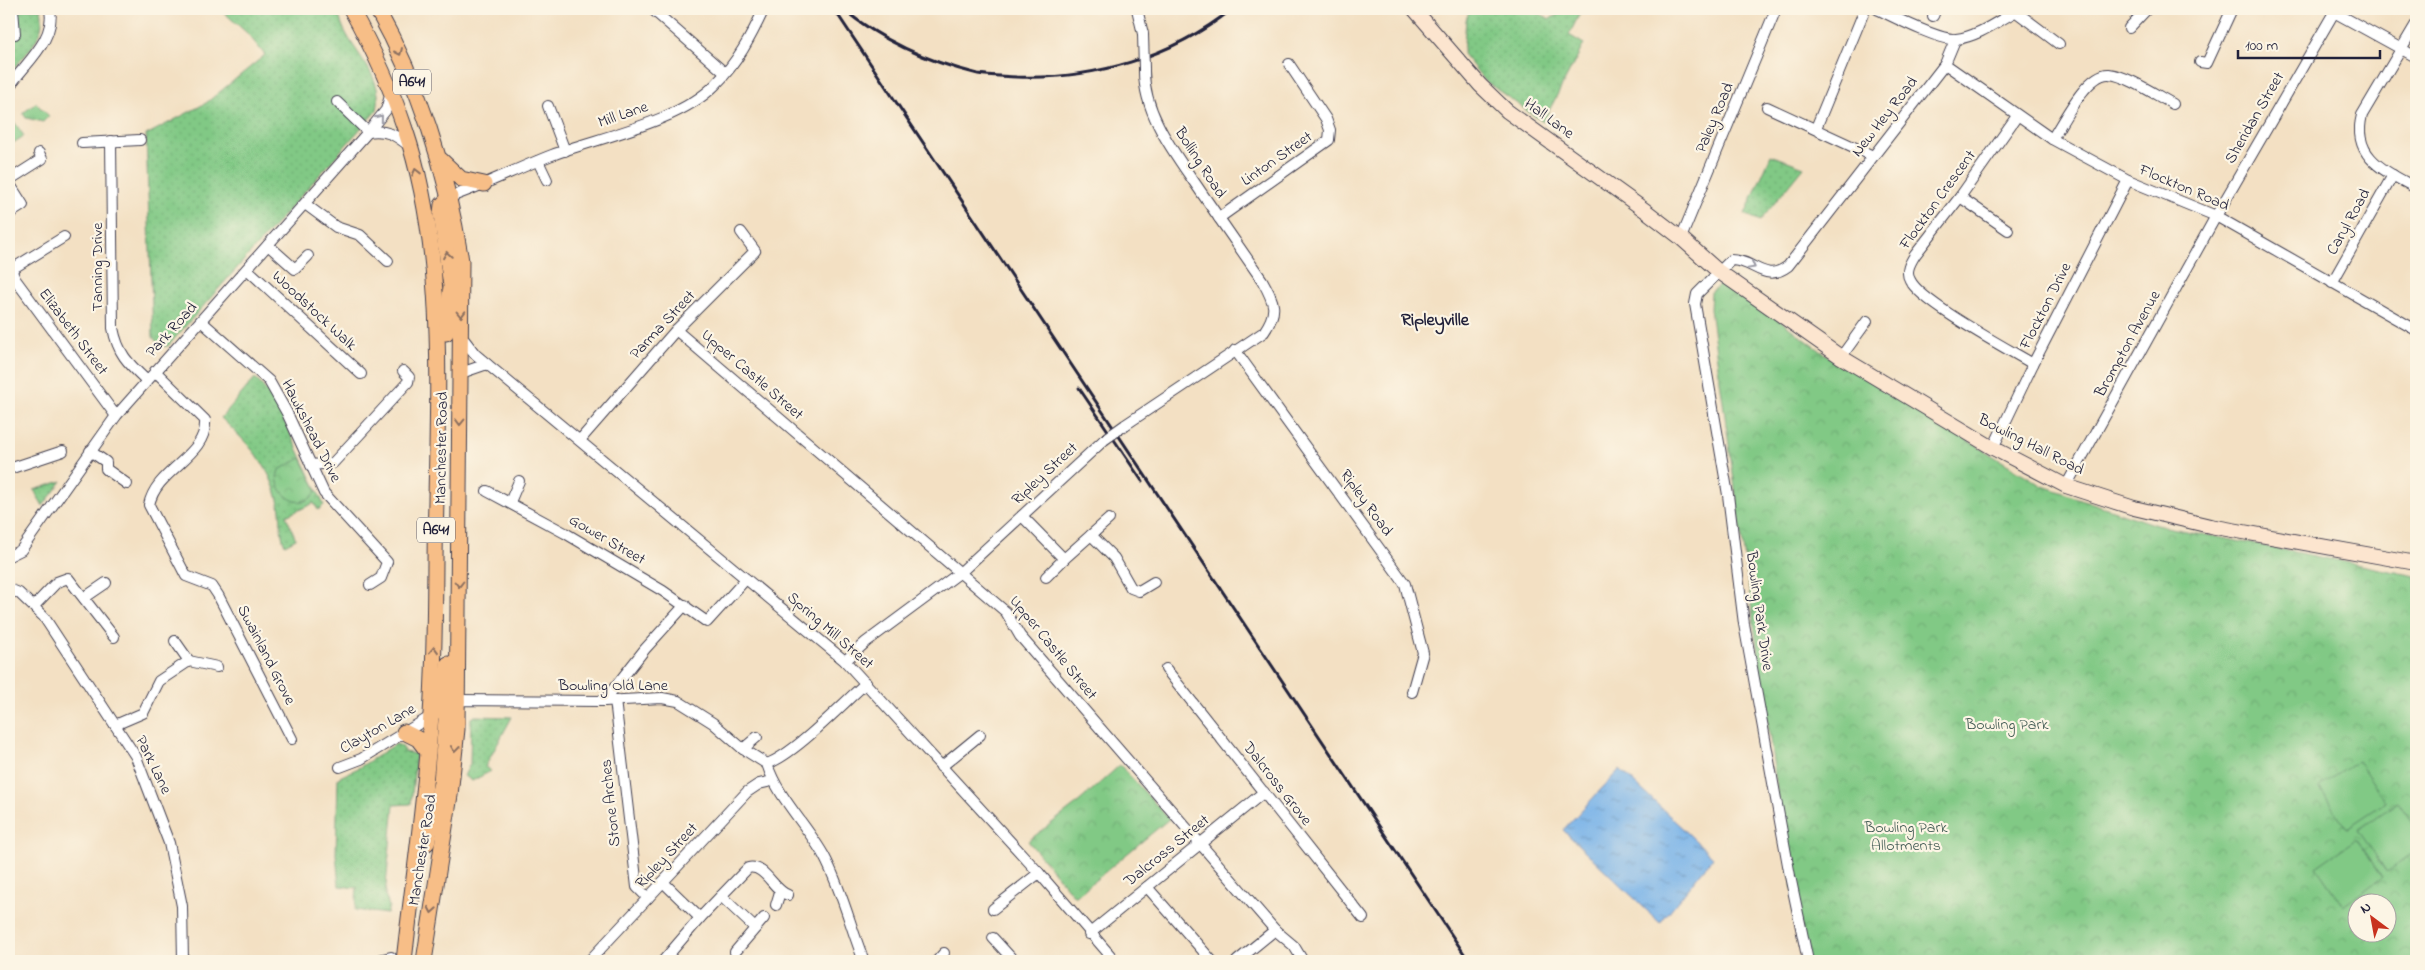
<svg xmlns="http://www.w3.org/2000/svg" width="2425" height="970" viewBox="0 0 2425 970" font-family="'Indie Flower',sans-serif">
	<defs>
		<pattern id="grass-dots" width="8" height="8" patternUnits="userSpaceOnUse" patternTransform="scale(1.25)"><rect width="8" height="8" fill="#81c985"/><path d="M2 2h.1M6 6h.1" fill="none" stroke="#6fac74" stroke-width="1.8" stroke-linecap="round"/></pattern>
		<pattern id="park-crowns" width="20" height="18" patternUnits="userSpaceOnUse" patternTransform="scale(1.25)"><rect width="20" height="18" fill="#81c985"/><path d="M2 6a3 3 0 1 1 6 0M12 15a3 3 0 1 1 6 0" fill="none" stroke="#6fac74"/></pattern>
		<pattern id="water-ripples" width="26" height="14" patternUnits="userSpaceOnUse" patternTransform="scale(1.25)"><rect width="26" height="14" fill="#78b2e8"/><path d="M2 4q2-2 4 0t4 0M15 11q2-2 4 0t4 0" fill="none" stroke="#6290bd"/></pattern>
	</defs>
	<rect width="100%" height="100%" fill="#fcf5e5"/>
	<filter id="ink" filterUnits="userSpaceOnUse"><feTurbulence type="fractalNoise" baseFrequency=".02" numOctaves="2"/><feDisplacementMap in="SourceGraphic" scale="10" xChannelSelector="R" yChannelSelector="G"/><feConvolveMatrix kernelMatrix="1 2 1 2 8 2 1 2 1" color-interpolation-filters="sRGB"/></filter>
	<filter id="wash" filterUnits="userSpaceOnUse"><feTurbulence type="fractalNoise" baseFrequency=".0096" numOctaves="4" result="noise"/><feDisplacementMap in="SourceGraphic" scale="20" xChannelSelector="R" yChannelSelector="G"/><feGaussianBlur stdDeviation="1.12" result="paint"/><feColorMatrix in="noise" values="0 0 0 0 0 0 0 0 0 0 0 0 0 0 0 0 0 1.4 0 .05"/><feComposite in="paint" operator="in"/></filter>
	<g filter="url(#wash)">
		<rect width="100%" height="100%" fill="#f3e0c3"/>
		<!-- grass -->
		<g fill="url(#grass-dots)" stroke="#527660">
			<path d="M13 9H41C47 37 26 54 9 73V35L15 34Z"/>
			<path d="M220 9H336C340 17 342 27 347 35 360 59 384 80 377 110L168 346H160L153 337 146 135 206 103 265 55 247 33Z"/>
			<path d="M1470 9H1531L1550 19 1566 9H1582L1569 35 1584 44 1543 122 1485 81 1463 54 1466 20Z"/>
			<path d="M1771 155 1804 167 1760 221 1745 214Z"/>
			<path d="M255 378 274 399 324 505 318 510 314 503 286 516 296 539 285 545C279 532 282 518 279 504 270 464 249 445 221 418Z"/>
			<path d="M62 481 43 506 34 490Z"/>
			<path d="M475 716 512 717 485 767 491 771 472 781 464 776 470 764 471 718Z"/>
			<path d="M396 744 402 746 404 752 416 754 411 804 394 805 385 895 389 906 387 914 355 910 357 888 339 886 336 854 338 778 360 767Z"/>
		</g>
		<!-- park -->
		<g fill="url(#park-crowns)" stroke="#527660" fill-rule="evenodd">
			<path d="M36 103 49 116 43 122 26 118 23 113Z"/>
			<path d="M1725 280 1825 354 2043 486 2156 525 2416 576V961H1808L1785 847 1710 309 1711 292ZM2358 902H2388V932H2358Z"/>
			<path d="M301 458 317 490C302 517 270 491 279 470Z"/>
			<path d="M1120 765 1169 819 1075 897 1028 841 1074 806Z"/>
		</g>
		<!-- pitch -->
		<g fill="#81c985" stroke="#527660">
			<path d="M15 123 24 136 10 145 9 127Z"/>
			<path d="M2358 761 2386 802 2347 828 2319 787Z"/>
			<path d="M2398 802 2416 828V851L2387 872 2358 830Z"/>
			<path d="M2356 839 2383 877 2343 906 2316 867Z"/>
		</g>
		<!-- water -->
		<path fill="url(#water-ripples)" stroke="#4d6a92" d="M1620 769 1713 857 1660 923 1563 830Z"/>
	</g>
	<g filter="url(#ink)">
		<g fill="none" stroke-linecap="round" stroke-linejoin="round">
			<!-- street casing -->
			<g stroke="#413e4f" stroke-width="12">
				<g id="street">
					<path d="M13 9 15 34"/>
					<path d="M652 9 725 73"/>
					<path d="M1137 9 1143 34"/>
					<path d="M1877 9C1894 17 1940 41 1956 39 1978 37 2001 19 2020 9"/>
					<path d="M2015 11 2059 44"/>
					<path d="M2334 12 2416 57"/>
					<path d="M1933 16 1936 9"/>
					<path d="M2416 24 2362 115C2351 157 2385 171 2416 188"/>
					<path d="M2129 28 2147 9"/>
					<path d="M2200 62 2207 63 2232 9"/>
					<path d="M1945 64 2052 139 2128 180 2216 216 2416 330"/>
					<path d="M9 87C25 63 56 40 50 9"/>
					<path d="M391 92 386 110 368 132C386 129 396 135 409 146"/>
					<path d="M548 106 565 151"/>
					<path d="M1767 107 1873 156"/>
					<path d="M2017 116 1960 197 1915 255C1910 263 1905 272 1910 280 1920 302 2008 349 2033 364"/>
					<path d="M1816 128 1865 9"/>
					<path d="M2052 139C2063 122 2087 73 2109 74 2128 76 2156 95 2173 104"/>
					<path d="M111 141 113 328C118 354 128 363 147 381"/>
					<path d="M82 143 140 140"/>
					<path d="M538 161 547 180"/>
					<path d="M9 180 42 159 39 153"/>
					<path d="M9 183 23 205 9 214"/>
					<path d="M450 197C485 185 518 168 552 155 600 137 679 122 715 85 737 63 751 37 764 9"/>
					<path d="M1960 197 2008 230"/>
					<path d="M305 204 336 227 360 235 388 261"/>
					<path d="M1219 218 1329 140 1330 130 1326 119 1289 64"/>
					<path d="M1681 238 1776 9"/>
					<path d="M268 245 295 269 308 256"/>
					<path d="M9 264 15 279 116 416"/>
					<path d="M12 269 64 237"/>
					<path d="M247 269 361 374"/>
					<path d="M2332 283 2393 175"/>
					<path d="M201 321 269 381 287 413 324 493 387 562 381 578 370 585"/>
					<path d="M676 330 1006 612 1020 636 1275 930 1294 946 1303 961"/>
					<path d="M1235 350 1405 584 1423 653 1412 692"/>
					<path d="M1841 357 1867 321"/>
					<path d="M487 364 845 661 1039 873 1115 961"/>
					<path d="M155 371 205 420C208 456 156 469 149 505L186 576 212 586 218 595 292 739"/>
					<path d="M461 373 487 364 475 354 462 337"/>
					<path d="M1125 425 1264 332C1279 310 1274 302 1262 280 1242 251 1221 221 1201 192 1177 156 1143 115 1144 69"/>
					<path d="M580 440 676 330 755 251 741 232"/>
					<path d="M1993 448 2033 364 2128 180"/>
					<path d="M90 451 106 462V469L127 484"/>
					<path d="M311 465 333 463 408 382 409 377 403 371"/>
					<path d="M9 469 63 451"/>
					<path d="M2066 486 2216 216 2336 9"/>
					<path d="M487 491 565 533 663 591 707 622 746 579"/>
					<path d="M510 502 519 481"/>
					<path d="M1022 516 1064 559 1109 519"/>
					<path d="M1091 535 1114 558 1131 588 1139 591 1154 582"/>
					<path d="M9 556 21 550 116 416 368 132 337 102"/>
					<path d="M1046 577 1064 559"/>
					<path d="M9 589 19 593 44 617 136 757 169 843 182 906 183 961"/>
					<path d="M84 598 106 583"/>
					<path d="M34 606 57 582 68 578 114 637"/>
					<path d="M175 641 189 661"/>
					<path d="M845 661 866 642 962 571 1104 440"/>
					<path d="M1166 669 1363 918"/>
					<path d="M615 700 637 887 648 898"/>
					<path d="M604 701 645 649 685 605"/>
					<path d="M452 704 458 700 604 701 662 698 678 701 694 711 713 723 743 749 767 764C778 798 807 825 824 856 842 890 850 926 864 961"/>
					<path d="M115 725 143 713 159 681 189 661 217 667"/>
					<path d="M743 749 757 737"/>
					<path d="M767 764C796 753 841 705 866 683"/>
					<path d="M340 767 361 759 433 715"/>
					<path d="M941 767 980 735"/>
					<path d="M663 882 700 918 721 896 755 928"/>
					<path d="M1147 887 1212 961"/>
					<path d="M721 896 748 868C765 864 773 890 788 895"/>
					<path d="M776 905 780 892"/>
					<path d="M993 909 1039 873"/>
					<path d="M1089 934 1264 792"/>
					<path d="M993 938 1014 961"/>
					<path d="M735 952 764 918"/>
					<path d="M375 961 391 957"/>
					<path d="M589 961 747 792 759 784 772 781"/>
					<path d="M663 961 700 918"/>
					<path d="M937 961 944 953"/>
					<path d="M1237 961 1275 930"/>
					<path d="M1808 961 1790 876 1744 624 1728 495 1695 304 1697 294 1731 260C1755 260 1764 284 1788 266L1945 64 1955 40"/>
				</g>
			</g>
			<!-- secondary casing -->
			<g stroke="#413e4f" stroke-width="16">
				<path id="secondary" d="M1414 9 1480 85 1507 111 1646 211 1681 238 1718 271 1841 357 1993 448 2066 486 2134 508 2210 526 2416 563"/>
			</g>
			<!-- primary casing -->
			<g stroke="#413e4f" stroke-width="17">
				<g id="primary">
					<path d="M351 9C372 47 391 87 405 129 445 248 438 377 436 500 434 572 436 643 431 714 426 797 413 879 404 961"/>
					<path d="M377 9C421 88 447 172 461 261L457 729 450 795 424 961"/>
					<path d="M441 160 461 179 484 184"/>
					<path d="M446 333 451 286 441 213 442 205 450 197"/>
					<path d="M431 716 445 696 448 664"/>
					<path d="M404 732 418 739 428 752"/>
					<path d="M427 843 441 783 446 719 457 701"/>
				</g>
			</g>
			<!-- street -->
			<use href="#street" stroke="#fff" stroke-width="10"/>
			<!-- secondary -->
			<use href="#secondary" stroke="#fce5cf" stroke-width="14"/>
			<!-- primary -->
			<use href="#primary" stroke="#f7be87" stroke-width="15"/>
			<!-- rail -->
			<g stroke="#22223b" stroke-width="3">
				<path d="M834 9 1469 961"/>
				<path d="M843 9C882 41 929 62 978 74 990 76 1004 76 1016 77 1093 80 1172 57 1232 9"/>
				<path d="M1079 388 1142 481"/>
			</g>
			<!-- street-bridge casing -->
			<g stroke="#413e4f" stroke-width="12" stroke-linecap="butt">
				<g id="street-bridge">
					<path d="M1143 34 1144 69"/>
					<path d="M1104 440 1125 425"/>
				</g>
			</g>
			<!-- street-bridge -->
			<use href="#street-bridge" stroke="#fff" stroke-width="10"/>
		</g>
		<!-- one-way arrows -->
		<defs><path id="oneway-chevron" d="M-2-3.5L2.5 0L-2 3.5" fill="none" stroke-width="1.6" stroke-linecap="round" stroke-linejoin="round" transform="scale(1.25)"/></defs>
		<g stroke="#8c7061">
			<use href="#oneway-chevron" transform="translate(399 52) rotate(66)"/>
			<use href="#oneway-chevron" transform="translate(416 172) rotate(-104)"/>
			<use href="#oneway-chevron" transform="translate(447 255) rotate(-99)"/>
			<use href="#oneway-chevron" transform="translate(461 314) rotate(89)"/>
			<use href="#oneway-chevron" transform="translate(460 422) rotate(91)"/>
			<use href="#oneway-chevron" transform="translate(459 584) rotate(90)"/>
			<use href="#oneway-chevron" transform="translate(434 650) rotate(-88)"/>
			<use href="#oneway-chevron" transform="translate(455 749) rotate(96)"/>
			<use href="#oneway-chevron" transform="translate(432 910) rotate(100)"/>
		</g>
		<g stroke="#9c9ca7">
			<use href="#oneway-chevron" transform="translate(380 118) rotate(-51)"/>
			<use href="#oneway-chevron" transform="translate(1752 266) rotate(29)"/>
		</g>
	</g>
	<g text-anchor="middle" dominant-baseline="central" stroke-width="4.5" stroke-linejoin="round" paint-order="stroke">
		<!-- shield labels -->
		<g fill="#fcf5e5" stroke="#63616e" stroke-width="1">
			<rect x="393" y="69.5" width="38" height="25" rx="4"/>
			<rect x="417" y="517.5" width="38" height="25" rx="4"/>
		</g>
		<g font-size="15" font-weight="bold" fill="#22223b">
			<text x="412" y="82">A641</text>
			<text x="436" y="530">A641</text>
		</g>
		<!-- street labels -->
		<g font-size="16" fill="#22223b" stroke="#fcf5e5">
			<text transform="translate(623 115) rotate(-19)">Mill Lane</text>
			<text transform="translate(1885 117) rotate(-52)">New Hey Road</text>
			<text transform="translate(1715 118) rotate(-67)">Paley Road</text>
			<text transform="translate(2255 118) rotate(-60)">Sheridan Street</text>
			<text transform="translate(1549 119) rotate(36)">Hall Lane</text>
			<text transform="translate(1277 159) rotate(-35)">Linton Street</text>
			<text transform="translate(1200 163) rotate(57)">Bolling Road</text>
			<text transform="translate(2184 188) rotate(23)">Flockton Road</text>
			<text transform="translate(1938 200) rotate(-54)">Flockton Crescent</text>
			<text transform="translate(2349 222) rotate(-61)">Caryl Road</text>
			<text transform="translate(98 267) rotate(-90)">Tanning Drive</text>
			<text transform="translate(2046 306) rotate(-63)">Flockton Drive</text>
			<text transform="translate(314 311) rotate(43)">Woodstock Walk</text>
			<text transform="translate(663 325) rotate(-47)">Parma Street</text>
			<text transform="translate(172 330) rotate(-48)">Park Road</text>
			<text transform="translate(73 332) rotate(53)">Elizabeth Street</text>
			<text transform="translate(2128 344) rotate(-61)">Brompton Avenue</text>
			<text transform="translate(752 375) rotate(41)">Upper Castle Street</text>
			<text transform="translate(311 431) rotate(63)">Hawkshead Drive</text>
			<text transform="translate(2031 445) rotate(27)">Bowling Hall Road</text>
			<text transform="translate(442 448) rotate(-89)">Manchester Road</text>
			<text transform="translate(1045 474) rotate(-43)">Ripley Street</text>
			<text transform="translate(1366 503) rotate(54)">Ripley Road</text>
			<text transform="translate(607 540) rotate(30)">Gower Street</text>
			<text transform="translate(1759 611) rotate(82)">Bowling Park Drive</text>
			<text transform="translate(830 631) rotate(41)">Spring Mill Street</text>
			<text transform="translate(1053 648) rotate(51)">Upper Castle Street</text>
			<text transform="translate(266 655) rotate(63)">Swainland Grove</text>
			<text x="613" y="686">Bowling Old Lane</text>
			<text transform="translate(378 729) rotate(-30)">Clayton Lane</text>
			<text transform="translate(153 765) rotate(64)">Park Lane</text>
			<text transform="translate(1277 784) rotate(52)">Dalcross Grove</text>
			<text transform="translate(611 803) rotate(-96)">Stone Arches</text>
			<text transform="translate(423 850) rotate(-81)">Manchester Road</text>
			<text transform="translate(1167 851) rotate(-39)">Dalcross Street</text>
			<text transform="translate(667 856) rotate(-47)">Ripley Street</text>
		</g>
		<!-- park labels -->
		<g font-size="16" fill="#435c55" stroke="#fcf5e5">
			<text x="2007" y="725">Bowling Park</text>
			<text x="1906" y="828">Bowling Park<tspan x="1906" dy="18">Allotments</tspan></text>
		</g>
		<!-- neighbourhood labels -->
		<g font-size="18" font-weight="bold" fill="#22223b" stroke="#fcf5e5">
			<text x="1435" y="321">Ripleyville</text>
		</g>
	</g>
	<!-- margin -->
	<rect width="2425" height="970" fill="none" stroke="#fcf5e5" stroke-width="30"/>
	<!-- north arrow -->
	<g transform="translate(2372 918) rotate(328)"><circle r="24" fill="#fcf5e5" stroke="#a5a1a1"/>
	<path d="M0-4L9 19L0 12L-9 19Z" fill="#c8321e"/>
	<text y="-8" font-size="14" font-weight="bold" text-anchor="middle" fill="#22223b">N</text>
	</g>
	<!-- scale -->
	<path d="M2238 50v8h142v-8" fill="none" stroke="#22223b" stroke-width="2.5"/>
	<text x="2245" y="50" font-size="15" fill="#22223b" stroke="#fcf5e5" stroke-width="4" paint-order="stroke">100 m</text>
</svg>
